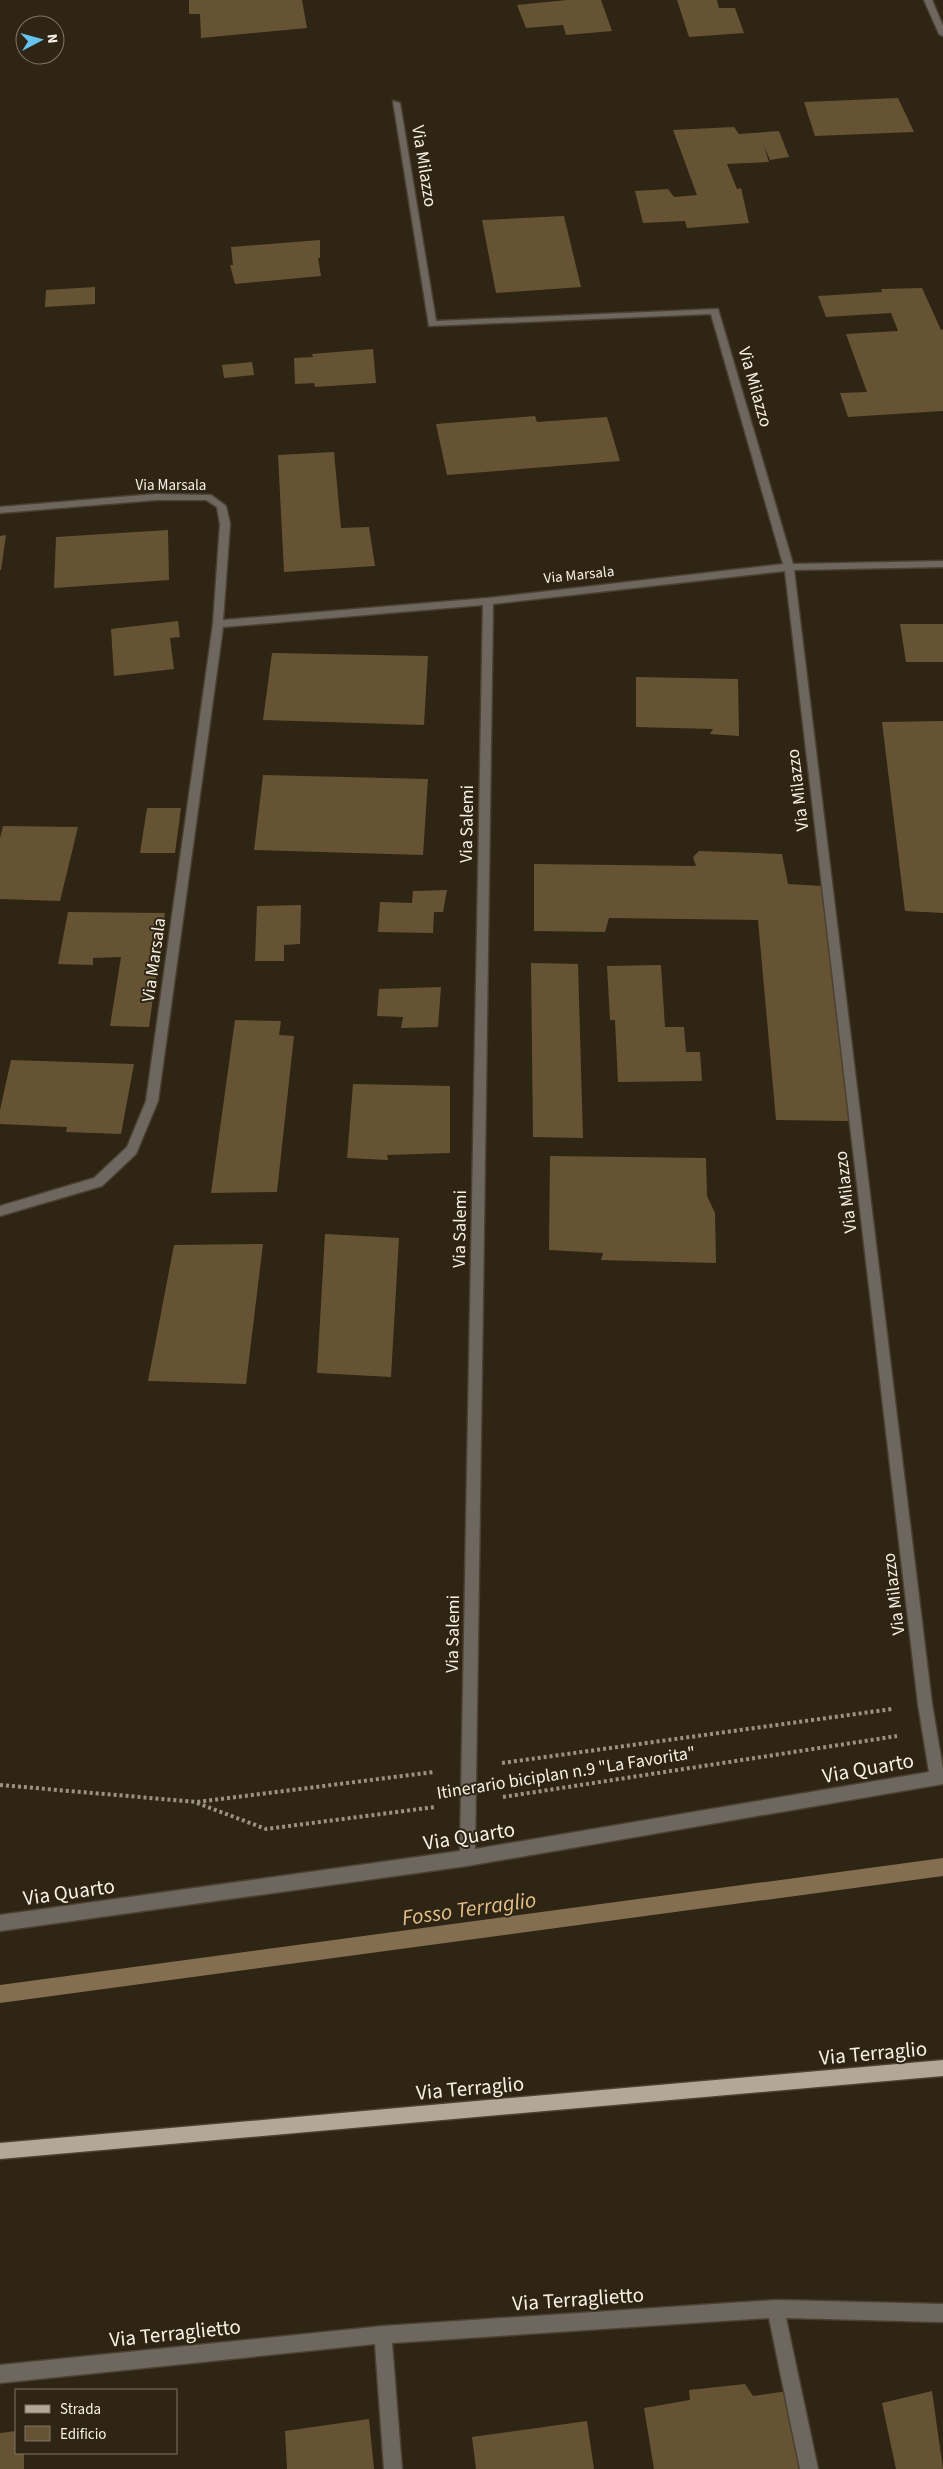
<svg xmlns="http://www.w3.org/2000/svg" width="943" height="2469" viewBox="0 0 943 2469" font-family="'Source Sans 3',sans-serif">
	<rect width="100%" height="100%" fill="#2f2514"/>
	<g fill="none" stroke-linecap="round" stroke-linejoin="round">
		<!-- stream -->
		<path fill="#836f4f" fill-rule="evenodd" d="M943 1858V1876L0 2003V1985Z"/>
	</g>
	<!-- building -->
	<g fill="#665334">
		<path d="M189 0H302L307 28 201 38 200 14H189Z"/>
		<path d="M567 0H601L612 31 566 35 563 25 526 28 517 5Z"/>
		<path d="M677 0H717L719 8H735L744 33 689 37Z"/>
		<path d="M898 98 914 132 815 136 804 102Z"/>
		<path d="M734 127 739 134 779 131 789 157 770 160 764 146 769 162 727 164 737 189 741 188 749 223 687 228 685 221 643 223 635 191 668 189 674 197 697 195 673 130Z"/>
		<path d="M564 216 581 287 496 293 482 220Z"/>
		<path d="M320 240V258H318L321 276 235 284 230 265H233L231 247Z"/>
		<path d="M95 287V304L45 307 46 290Z"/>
		<path d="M922 288 941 330 943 329V411L848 417 840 393 867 392 846 334 898 331 891 313 826 317 818 296 882 292 881 289Z"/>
		<path d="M373 349 376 383 315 387 314 383 295 384 294 358 313 357 312 354Z"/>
		<path d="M252 362 254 375 224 378 222 365Z"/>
		<path d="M535 416 537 422 607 417 620 461 447 475 436 424Z"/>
		<path d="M334 452 341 528 369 527 375 566 284 572 278 455Z"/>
		<path d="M168 530 169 580 54 588 56 537Z"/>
		<path d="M6 535 1 570H0V536Z"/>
		<path d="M178 621 180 637 170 638 174 669 114 676 111 629Z"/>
		<path d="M900 624H943V662H906Z"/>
		<path d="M272 653 428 656 424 725 263 720Z"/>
		<path d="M636 677 738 679 739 736 710 734 713 729 636 727Z"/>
		<path d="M943 721V913L905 911 882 722Z"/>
		<path d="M263 775 428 779 423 855 254 850Z"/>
		<path d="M147 808H181L175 853H140Z"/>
		<path d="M3 826 78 827 60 901 0 899V838Z"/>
		<path d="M699 851 782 854 788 884 822 886 849 1121 776 1120 758 920 609 918 605 932 534 931V864L696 866 693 857Z"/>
		<path d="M447 890 443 912H434L433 933 378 932 380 902 412 903 413 891Z"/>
		<path d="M301 905 300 944 284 945V961H255L257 906Z"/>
		<path d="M68 912 165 913 149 1027 110 1026 121 957 93 958V965L58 964Z"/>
		<path d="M531 963 578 964 583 1138 533 1137Z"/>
		<path d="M661 965 665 1027H684L686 1052H700L702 1081 618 1082 615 1020H610L607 966Z"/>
		<path d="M441 987 438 1027 401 1028 403 1017 377 1016 379 989Z"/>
		<path d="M235 1020 281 1021 279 1035 294 1036 277 1192 211 1193Z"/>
		<path d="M11 1060 134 1064 121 1134 66 1132 67 1127 0 1124V1110Z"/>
		<path d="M353 1084 450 1086V1153L387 1155 388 1160 347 1158Z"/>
		<path d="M550 1156 706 1158 707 1196 715 1213 716 1263 601 1260 603 1253 549 1250Z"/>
		<path d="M325 1234 399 1238 391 1377 317 1373Z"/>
		<path d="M263 1244 246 1384 148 1381 174 1245Z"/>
		<path d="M745 2384 753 2396 788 2391 804 2469H654L644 2408 690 2400 689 2390Z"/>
		<path d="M932 2391 943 2469H896L882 2403Z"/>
		<path d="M369 2419 374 2469H287L285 2431Z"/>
		<path d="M587 2421 594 2469H476L472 2437Z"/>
		<path d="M16 2431V2453H24V2469H0V2433Z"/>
	</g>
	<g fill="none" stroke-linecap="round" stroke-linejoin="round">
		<!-- street casing -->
		<g stroke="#4b4131" stroke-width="3">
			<g id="street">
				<path d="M924 0H932L943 26V36L939 34Z"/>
				<path d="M393 101 400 103 436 321 718 309 793 564 943 561V567L794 570 932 1704 943 1769V1784L467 1866 0 1931V1915L460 1851 483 605 223 627 158 1101 136 1154 102 1186 0 1216V1206L94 1178 127 1147 146 1101 213 624 220 524 217 507 206 500H156L0 513V507L156 494 211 495 226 506 230 524 223 620 488 598 783 564 711 314 429 326ZM785 571 918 1704 929 1772 475 1849 493 604Z"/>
				<path d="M776 2300 943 2304V2322L786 2318 818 2469H800L769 2318 392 2343 402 2469H384L375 2344 0 2383V2365L383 2326Z"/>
			</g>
		</g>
		<!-- primary casing -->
		<g stroke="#4b4131" stroke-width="3">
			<path id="primary" d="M943 2060V2076L0 2159V2143Z"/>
		</g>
		<!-- path -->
		<g stroke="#9a9284" stroke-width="4" stroke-dasharray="3 3" stroke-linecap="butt">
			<path d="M502 1763 892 1709"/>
			<path d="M0 1785 197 1802 434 1772"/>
			<path d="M503 1797 897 1736"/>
			<path d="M197 1803 266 1829 435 1807"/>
		</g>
		<!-- street -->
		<use href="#street" fill="#6d675f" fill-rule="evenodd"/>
		<!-- primary -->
		<use href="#primary" fill="#b3a897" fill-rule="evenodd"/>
	</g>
	<g text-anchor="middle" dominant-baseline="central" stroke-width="4" stroke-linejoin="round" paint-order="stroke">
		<!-- far-street labels -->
		<g font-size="15" fill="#f7f0e5" stroke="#2f2514">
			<text x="171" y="485">Via Marsala</text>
			<text transform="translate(579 575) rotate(-6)">Via Marsala</text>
		</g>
		<!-- street labels -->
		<g font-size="18" fill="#f7f0e5" stroke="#2f2514">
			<text transform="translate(424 166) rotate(81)">Via Milazzo</text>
			<text transform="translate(755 387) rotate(74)">Via Milazzo</text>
			<text transform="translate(798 790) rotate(-97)">Via Milazzo</text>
			<text transform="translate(467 824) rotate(-89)">Via Salemi</text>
			<text transform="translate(154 960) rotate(-82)">Via Marsala</text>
			<text transform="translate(846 1192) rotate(-97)">Via Milazzo</text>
			<text transform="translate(460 1229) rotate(-89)">Via Salemi</text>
			<text transform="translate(894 1594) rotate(-97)">Via Milazzo</text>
			<text transform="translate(453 1634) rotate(-89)">Via Salemi</text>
			<text transform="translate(566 1773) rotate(-9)">Itinerario biciplan n.9 "La Favorita"</text>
		</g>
		<!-- near-street labels -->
		<g font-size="21" fill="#f7f0e5" stroke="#2f2514">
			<text transform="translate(868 1768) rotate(-10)">Via Quarto</text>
			<text transform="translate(469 1836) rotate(-9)">Via Quarto</text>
			<text transform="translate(69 1892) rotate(-8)">Via Quarto</text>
			<text transform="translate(873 2053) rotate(-5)">Via Terraglio</text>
			<text transform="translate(470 2088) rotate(-5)">Via Terraglio</text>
			<text transform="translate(578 2299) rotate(-4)">Via Terraglietto</text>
			<text transform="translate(175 2333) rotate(-6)">Via Terraglietto</text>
		</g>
		<!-- near-water labels -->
		<g font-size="22" font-style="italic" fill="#e4c189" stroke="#2f2514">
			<text transform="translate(469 1909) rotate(-8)">Fosso Terraglio</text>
		</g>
	</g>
	<!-- legend -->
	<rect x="15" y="2389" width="162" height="65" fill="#2f2514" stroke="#7f7668"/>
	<rect x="25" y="2405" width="25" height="8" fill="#b3a897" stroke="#7f7668"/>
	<text x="60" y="2414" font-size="15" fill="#f7f0e5">Strada</text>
	<rect x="25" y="2426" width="25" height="15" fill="#665334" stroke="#7f7668"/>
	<text x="60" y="2439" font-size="15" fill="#f7f0e5">Edificio</text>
	<!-- north arrow -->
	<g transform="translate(40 40) rotate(84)"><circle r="24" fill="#2f2514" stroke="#7f7668"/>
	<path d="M0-4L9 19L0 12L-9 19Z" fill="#65c5ee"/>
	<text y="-8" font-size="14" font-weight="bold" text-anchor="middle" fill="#f7f0e5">N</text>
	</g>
</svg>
